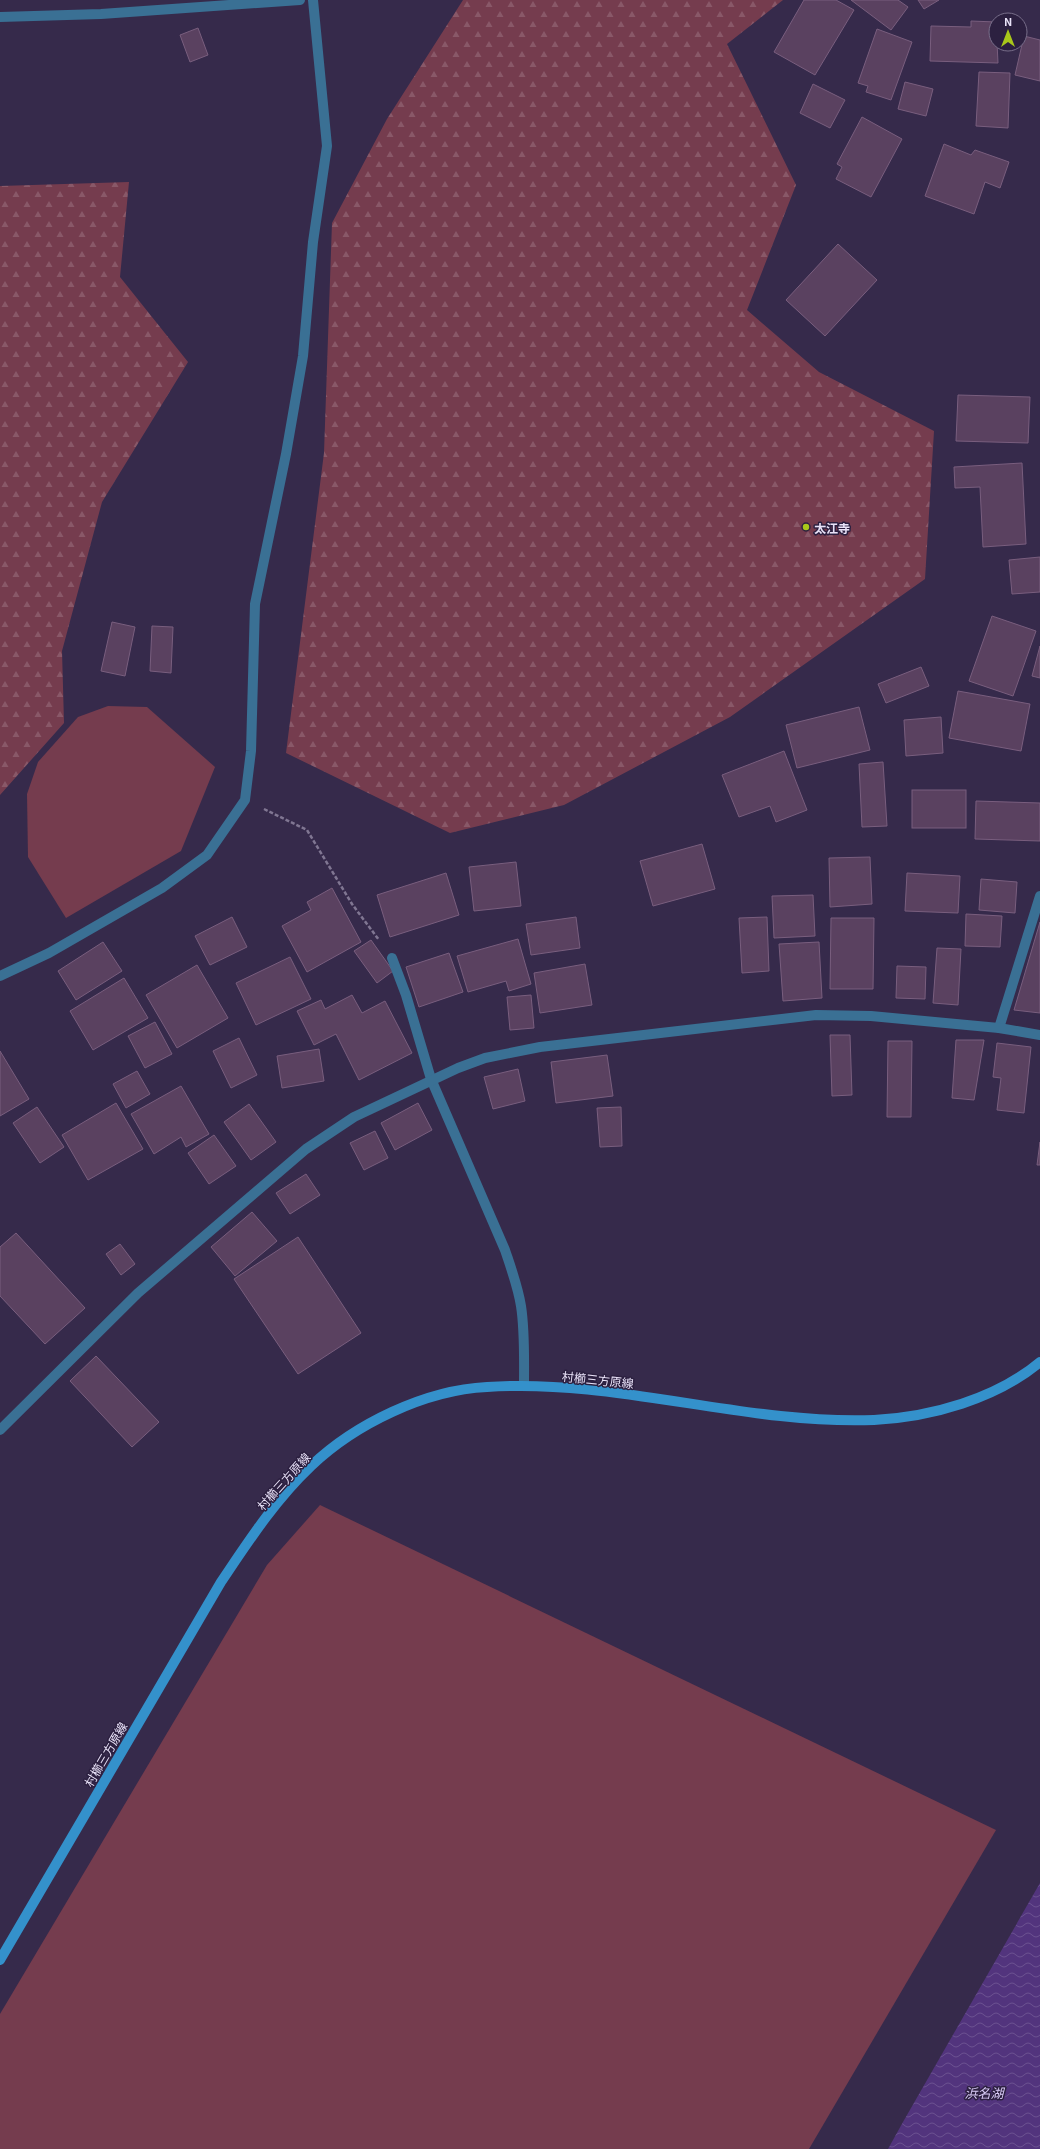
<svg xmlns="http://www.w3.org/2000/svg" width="1040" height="2149" viewBox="0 0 1040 2149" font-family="Georgia,'Noto Sans JP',serif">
	<defs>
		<pattern id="forest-firs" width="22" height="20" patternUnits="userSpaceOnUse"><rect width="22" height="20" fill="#753c4e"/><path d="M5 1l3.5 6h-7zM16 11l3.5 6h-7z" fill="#895868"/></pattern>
		<pattern id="water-waves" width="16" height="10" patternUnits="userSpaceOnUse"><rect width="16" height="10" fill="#52347d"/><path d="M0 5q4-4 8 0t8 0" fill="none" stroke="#6b5190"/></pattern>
	</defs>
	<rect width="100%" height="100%" fill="#362a4b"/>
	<!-- forest -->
	<g fill="url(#forest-firs)">
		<path d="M463 0H783L727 44 796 185 747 310 819 372 934 431 925 579 730 717 564 805 450 833 286 753 324 453 332 223 387 119Z"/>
		<path d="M129 182 120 277 188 362 102 502 62 651 64 723 0 795V186Z"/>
	</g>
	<!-- park -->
	<g fill="#753c4e">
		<path d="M108 706 147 707 215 767 181 851 66 918 28 857 27 794 38 762 78 717Z"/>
		<path d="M320 1505 996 1830 809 2149H0V2014L267 1565Z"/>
	</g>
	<!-- water -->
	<path fill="url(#water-waves)" d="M1040 1883V2149H888L903 2122Z"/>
	<!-- building -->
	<g fill="#5a4160" stroke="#795e7e">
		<path d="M804 0H836L854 10 815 75 774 52Z"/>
		<path d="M851 0H898L908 7 891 30Z"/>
		<path d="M918 0H939L924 9Z"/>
		<path d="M971 21 996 22 998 63 930 61 931 26 971 27Z"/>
		<path d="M198 28 208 55 190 62 180 35Z"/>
		<path d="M877 29 912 42 891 100 866 92 868 86 858 83Z"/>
		<path d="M1024 36 1040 40V81L1015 75Z"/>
		<path d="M979 72 1010 73 1008 128 976 126Z"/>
		<path d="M905 82 933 89 926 116 898 109Z"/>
		<path d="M813 84 845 100 830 128 800 113Z"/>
		<path d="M862 117 902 139 871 197 836 179 842 167 837 164Z"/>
		<path d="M944 144 971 155 975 150 1009 162 1000 188 985 182 974 214 925 196Z"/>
		<path d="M838 244 877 280 825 336 786 300Z"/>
		<path d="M958 395 1030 397 1028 443 956 441Z"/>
		<path d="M1022 463 1026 544 983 547 980 487 955 488 954 467Z"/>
		<path d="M1040 557V592L1012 594 1009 560Z"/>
		<path d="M992 616 1036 631 1013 696 969 681Z"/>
		<path d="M112 622 135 627 125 676 101 671Z"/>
		<path d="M152 626 173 627 171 673 150 671Z"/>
		<path d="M1040 646V678L1032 676Z"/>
		<path d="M921 667 929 686 886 703 878 684Z"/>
		<path d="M958 691 1030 704 1021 751 949 738Z"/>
		<path d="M859 707 870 750 797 768 786 725Z"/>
		<path d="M941 717 943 753 906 756 904 720Z"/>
		<path d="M784 751 807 810 776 822 770 806 739 817 722 775Z"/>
		<path d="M883 762 887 826 862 827 859 764Z"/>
		<rect x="912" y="790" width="54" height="38"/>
		<path d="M976 801 1040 803V841L975 839Z"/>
		<path d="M702 844 715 889 653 906 640 861Z"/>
		<path d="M870 857 872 904 830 907 829 858Z"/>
		<path d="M516 862 521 906 474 911 469 867Z"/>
		<path d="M446 873 459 915 390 937 377 895Z"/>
		<path d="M907 873 960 876 958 913 905 911Z"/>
		<path d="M981 879 1017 882 1015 913 979 910Z"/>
		<path d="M332 888 361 942 307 972 282 926 311 910 307 902Z"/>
		<path d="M813 895 815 936 774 938 772 896Z"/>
		<path d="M966 914 1002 916 1000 947 965 946Z"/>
		<path d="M232 917 247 947 210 965 195 936Z"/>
		<path d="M576 917 580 948 531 955 526 924Z"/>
		<path d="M767 917 769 971 742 973 739 918Z"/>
		<path d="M831 918H874L873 989H830Z"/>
		<path d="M1040 922V1013L1014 1010Z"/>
		<path d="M518 939 531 984 509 991 506 981 468 992 457 956Z"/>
		<path d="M371 940 393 971 377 983 354 951Z"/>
		<path d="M103 942 122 971 76 1000 58 971Z"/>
		<path d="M819 942 822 998 783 1001 779 944Z"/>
		<path d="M937 948 961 949 958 1005 933 1003Z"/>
		<path d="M449 953 463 992 419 1007 406 967Z"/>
		<path d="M290 957 311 999 256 1025 236 983Z"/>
		<path d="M585 964 592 1005 540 1013 534 973Z"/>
		<path d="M197 965 228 1018 177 1048 146 995Z"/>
		<path d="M897 966 926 967 925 999 896 998Z"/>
		<path d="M124 978 148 1018 93 1050 70 1011Z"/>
		<path d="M352 995 362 1013 385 1001 412 1053 359 1080 336 1034 314 1045 297 1011 321 1000 325 1009Z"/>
		<path d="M531 995 534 1028 510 1030 507 997Z"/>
		<path d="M155 1022 172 1054 145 1068 128 1036Z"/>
		<path d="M830 1035H850L852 1095 832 1096Z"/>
		<path d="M239 1038 257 1075 231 1088 213 1051Z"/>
		<path d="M956 1040H984L974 1100 952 1098Z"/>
		<path d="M888 1041H912L911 1117H887Z"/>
		<path d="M997 1043 1031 1047 1024 1113 997 1110 1001 1078 993 1077Z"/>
		<path d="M319 1049 324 1081 282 1088 277 1056Z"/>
		<path d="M0 1051 29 1099 0 1116Z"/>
		<path d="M607 1055 613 1096 556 1103 551 1062Z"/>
		<path d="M518 1069 525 1101 493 1109 484 1077Z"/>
		<path d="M137 1071 150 1094 126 1108 113 1084Z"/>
		<path d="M181 1086 209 1134 186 1147 181 1137 154 1154 131 1114Z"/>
		<path d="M116 1103 143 1149 88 1180 62 1135Z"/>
		<path d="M418 1103 432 1130 395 1150 381 1123Z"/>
		<path d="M249 1104 276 1142 251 1160 224 1122Z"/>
		<path d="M37 1107 64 1147 40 1163 13 1123Z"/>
		<path d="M621 1107 622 1146 600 1147 597 1108Z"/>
		<path d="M375 1131 388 1158 364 1170 350 1143Z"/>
		<path d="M214 1135 236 1166 209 1184 188 1153Z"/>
		<path d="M1040 1142V1165H1037Z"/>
		<path d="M306 1174 320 1195 290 1214 276 1193Z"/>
		<path d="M252 1212 277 1241 235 1276 211 1247Z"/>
		<path d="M16 1233 85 1308 45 1344 0 1296V1247Z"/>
		<path d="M298 1237 361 1333 298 1374 234 1279Z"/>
		<path d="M120 1244 135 1264 121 1275 106 1254Z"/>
		<path d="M96 1356 159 1422 132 1447 70 1381Z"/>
	</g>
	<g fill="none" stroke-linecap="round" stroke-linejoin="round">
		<!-- path -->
		<path stroke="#807692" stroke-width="2.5" stroke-dasharray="4 2" stroke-linecap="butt" d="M264 809 307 830 352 904 379 940"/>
		<!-- service -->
		<path stroke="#3a7094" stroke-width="10" d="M999 1028 1040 896"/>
		<!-- minor -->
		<g stroke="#3a7094" stroke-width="10">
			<path d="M0 17 101 14 300 0"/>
			<path d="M392 958 406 995 431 1079 505 1250C511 1268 518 1287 521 1306 525 1332 524 1359 524 1386"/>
			<path d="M0 976 49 953 162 888 207 855 245 800 251 751 255 604 286 454 303 356 313 242 327 146 313 0"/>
			<path d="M0 1430 138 1293 306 1149 354 1117 458 1068 485 1058 540 1047 816 1015 871 1016 999 1028 1040 1035"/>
		</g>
		<!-- secondary -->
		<path stroke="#3491cb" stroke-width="10" d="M0 1960 221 1582C248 1542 275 1500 311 1466 355 1424 425 1390 487 1387 617 1378 744 1425 874 1420 931 1417 996 1399 1040 1362"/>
	</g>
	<!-- markers -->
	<circle fill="#a9c71a" stroke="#2c2040" stroke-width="1.5" cx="806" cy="527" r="4"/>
	<g text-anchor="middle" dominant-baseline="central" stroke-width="3" stroke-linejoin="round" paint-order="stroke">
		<!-- poi labels -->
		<g font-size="12" font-weight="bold" fill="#e9e2f8" stroke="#2c2040" text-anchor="start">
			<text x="814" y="527">太江寺</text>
		</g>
		<!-- street labels -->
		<g font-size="12" fill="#e9e2f8" stroke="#2c2040">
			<text transform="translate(598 1379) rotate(6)">村櫛三方原線</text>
			<text transform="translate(283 1481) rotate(-48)">村櫛三方原線</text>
			<text transform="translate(105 1754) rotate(-60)">村櫛三方原線</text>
		</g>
		<!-- water labels -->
		<g font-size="13" font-style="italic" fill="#d8caf5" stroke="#2c2040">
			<text x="984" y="2092">浜名湖</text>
		</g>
	</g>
	<!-- north arrow -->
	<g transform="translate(1008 32)"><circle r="19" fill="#2c2040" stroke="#786e8a"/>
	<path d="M0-3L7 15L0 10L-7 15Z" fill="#a9c71a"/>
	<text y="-6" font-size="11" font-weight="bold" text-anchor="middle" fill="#e9e2f8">N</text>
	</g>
</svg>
